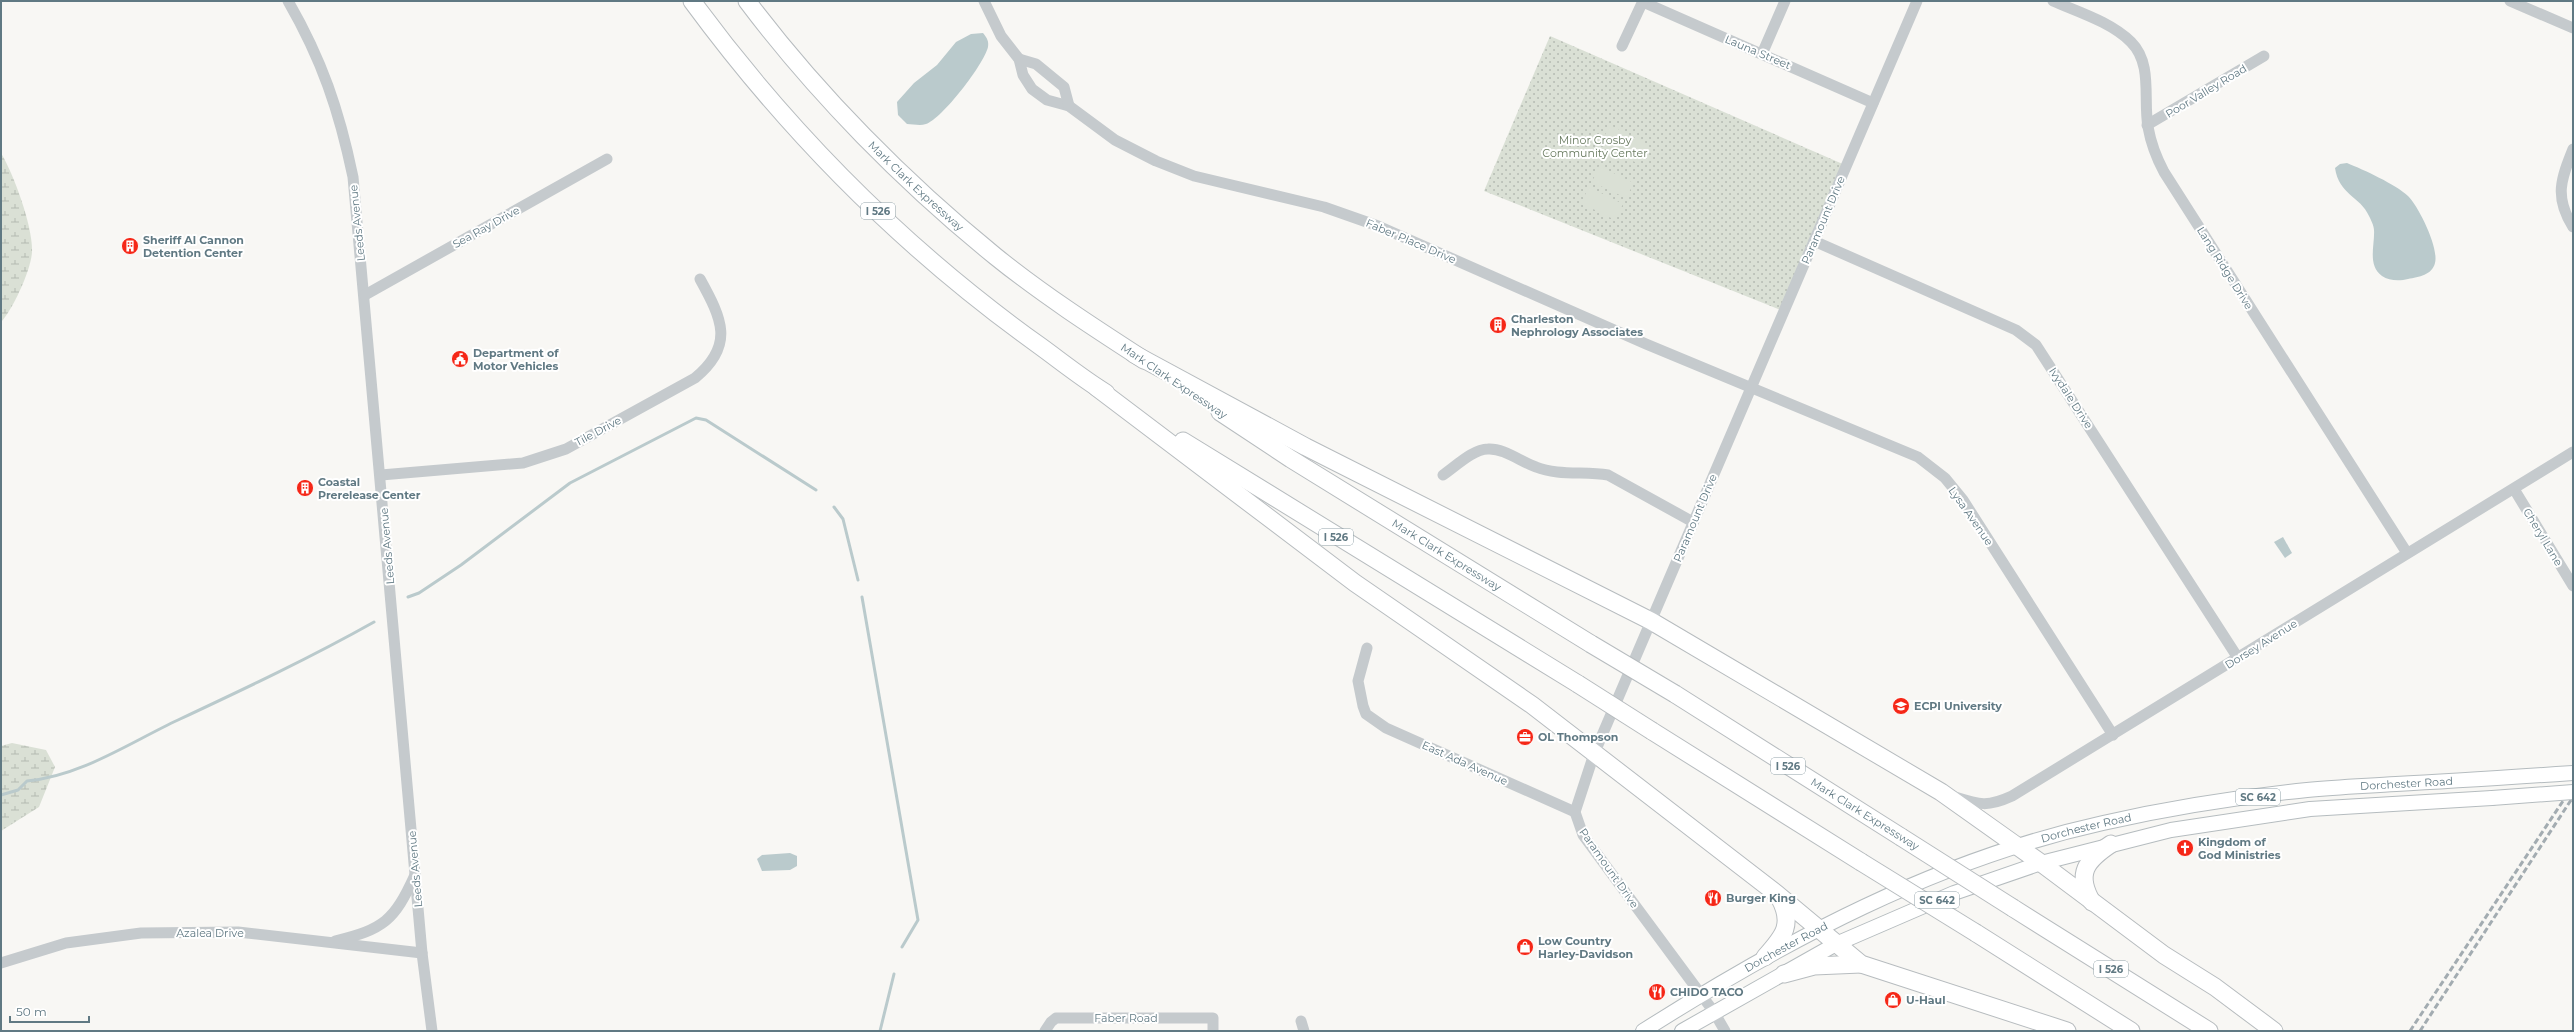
<svg xmlns="http://www.w3.org/2000/svg" width="2574" height="1032" viewBox="0 0 2574 1032" font-family="Montserrat,sans-serif">
	<defs>
		<pattern id="wetland-marsh" width="20" height="14" patternUnits="userSpaceOnUse"><rect width="20" height="14" fill="#dae0d5"/><path d="M1 5h8M5 5V1M11 12h8M15 12V8" fill="none" stroke="#b4bab2"/></pattern>
		<pattern id="park-dots" width="8" height="8" patternUnits="userSpaceOnUse"><rect width="8" height="8" fill="#dae0d5"/><path d="M2 2h.1M6 6h.1" fill="none" stroke="#b4bab2" stroke-width="1.8" stroke-linecap="round"/></pattern>
	</defs>
	<rect width="100%" height="100%" fill="#f8f7f4"/>
	<!-- wetland -->
	<g fill="url(#wetland-marsh)">
		<path d="M1 153C14 175 33 227 32 252 31 270 13 309 1 322Z"/>
		<path d="M12 743 46 750 55 767 39 807 1 831V746Z"/>
	</g>
	<!-- park -->
	<path fill="url(#park-dots)" d="M1550 36 1845 165 1783 311 1484 191Z"/>
	<!-- pitch -->
	<g fill="#dae0d5">
		<path d="M1610 125 1647 144 1637 163 1600 145Z"/>
		<path d="M1599 166 1634 183 1626 198 1592 182Z"/>
		<path d="M1589 187 1623 204 1615 220 1581 203Z"/>
	</g>
	<!-- water -->
	<g fill="#bacacc">
		<path d="M983 33C987 38 989 41 988 47 984 64 942 119 926 124 920 126 913 124 907 124L898 115 897 102 914 83 937 65 956 42 971 34Z"/>
		<path d="M2347 163C2364 170 2395 184 2408 196 2419 207 2439 248 2435 263 2432 275 2419 277 2408 279 2400 281 2389 281 2382 276 2367 265 2375 245 2374 230 2374 226 2371 220 2369 216 2360 196 2339 195 2335 168L2340 164Z"/>
		<path d="M2283 537 2292 553 2285 558 2274 542Z"/>
		<path d="M790 853 797 856V866L790 870 762 871 757 859 762 855Z"/>
	</g>
	<g fill="none" stroke-linecap="round" stroke-linejoin="round">
		<!-- stream -->
		<g stroke="#bacacc" stroke-width="3">
			<path d="M834 507 843 519 858 580"/>
			<path d="M408 597 419 593 461 565 570 483 696 418 706 420 816 490"/>
			<path d="M862 597 918 920 902 947"/>
			<path d="M1 795 18 790 27 781C81 776 129 743 178 720 244 689 310 658 374 622"/>
			<path d="M880 1031 894 974"/>
		</g>
		<!-- major casing -->
		<g stroke="#b5bcbf" stroke-width="16">
			<g id="major">
				<path id="s1" d="M1643 1031C1786 940 1936 860 2103 823 2169 808 2239 797 2307 790 2337 787 2366 786 2396 784 2455 781 2514 777 2573 773"/>
				<path d="M1682 1031 1836 944 1954 893 2041 863 2171 830 2310 809 2492 798"/>
			</g>
		</g>
		<!-- highway casing -->
		<g stroke="#b7bcbf" stroke-width="19">
			<g id="highway">
				<path d="M692 1C789 133 907 251 1040 346 1062 362 1083 379 1106 393"/>
				<path id="s2" d="M747 1C817 94 905 183 995 256 1042 294 1093 327 1144 360"/>
				<path d="M1134 354 1306 447 1651 621 1941 792 2041 863 2164 955 2215 987 2274 1031"/>
				<path d="M1096 387 1355 583 1532 705 1777 894 1861 964 2067 1031"/>
				<path id="s3" d="M1220 412 1291 459 1591 644"/>
				<path d="M1183 441 1578 684"/>
				<path d="M1675 694 1901 837"/>
				<path d="M1652 731 1861 862"/>
				<path d="M2092 902C2075 873 2087 860 2111 844"/>
				<path d="M2013 908 2209 1031"/>
				<path d="M1976 933 2131 1031"/>
				<path d="M1765 957C1784 936 1794 924 1779 897"/>
				<path d="M1784 974 1814 966 1861 964"/>
			</g>
		</g>
		<!-- minor -->
		<g stroke="#c5cacd" stroke-width="11">
			<path d="M288 1C322 60 339 110 353 177L422 953 432 1031"/>
			<path d="M984 1 1001 36 1019 59 1023 75 1032 89 1047 100 1069 106 1115 140 1156 161 1194 176 1324 207 1378 226 1646 344 1918 457 1945 478 1963 500 2113 735"/>
			<path d="M2053 1C2078 12 2111 22 2131 42 2153 64 2143 99 2148 127 2151 144 2156 157 2164 172L2407 553"/>
			<path d="M2510 1 2573 28"/>
			<path d="M1643 2 1873 103"/>
			<path d="M1622 46 1643 1"/>
			<path d="M1762 54 1785 1"/>
			<path d="M1019 59 1036 64 1064 87 1069 106"/>
			<path d="M2147 125 2264 56"/>
			<path d="M2573 149C2561 179 2554 197 2573 227"/>
			<path d="M1814 241 2016 330 2036 345 2238 658"/>
			<path d="M365 295 607 159"/>
			<path d="M381 475 523 463 566 449 695 378C735 345 722 319 700 279"/>
			<path d="M1443 475C1455 467 1473 449 1488 449 1504 448 1521 462 1536 467 1558 476 1585 471 1608 475L1693 522"/>
			<path d="M2514 489 2573 586"/>
			<path d="M1367 648 1358 681 1363 706 1366 714 1386 728 1575 812"/>
			<path d="M1955 797C1980 805 1988 807 2012 796L2573 452"/>
			<path d="M335 941C384 929 394 921 415 875"/>
			<path d="M1 963 66 943 141 933 238 932 422 953"/>
			<path d="M1301 1021 1304 1031"/>
			<path d="M1045 1031 1051 1022 1056 1018H1213V1031"/>
			<path d="M1725 1031 1714 1012 1583 835 1575 812 1594 754 1917 1"/>
		</g>
		<!-- major -->
		<use href="#major" stroke="#fff" stroke-width="14"/>
		<!-- highway -->
		<use href="#highway" stroke="#fff" stroke-width="17"/>
		<!-- rail -->
		<g stroke="#a3acb1" stroke-width="3" stroke-dasharray="6 3" stroke-linecap="butt">
			<path d="M2410 1031 2573 786"/>
			<path d="M2420 1031 2573 797"/>
		</g>
		<!-- major-bridge casing -->
		<g stroke="#b5bcbf" stroke-width="16" stroke-linecap="butt">
			<path id="major-bridge" d="M2492 798 2573 792"/>
		</g>
		<!-- highway-bridge casing -->
		<g stroke="#b7bcbf" stroke-width="19" stroke-linecap="butt">
			<g id="highway-bridge">
				<path d="M1591 644 1675 694"/>
				<path d="M1578 684 1652 731"/>
				<path d="M1901 837 2013 908"/>
				<path d="M1861 862 1976 933"/>
			</g>
		</g>
		<!-- major-bridge -->
		<use href="#major-bridge" stroke="#fff" stroke-width="14"/>
		<!-- highway-bridge -->
		<use href="#highway-bridge" stroke="#fff" stroke-width="17"/>
	</g>
	<!-- icons -->
	<defs>
		<g id="building-disc" transform="scale(0.9)"><circle r="9.5" fill="#f52717" stroke="#fff"/><path d="M-4-6H4V6H1V3H-1V6H-4ZM-2.5-4.3h1.7v1.8h-1.7ZM.8-4.3h1.7v1.8H.8ZM-2.5-1h1.7V.8h-1.7ZM.8-1h1.7V.8H.8Z" fill="#fff"/></g>
		<g id="civic-disc" transform="scale(0.9)"><circle r="9.5" fill="#f52717" stroke="#fff"/><path d="M-.6-6.5H3V-4.5H.6V-3L4-1V1h2V6H-6V1h2V-1L-.6-3ZM-1.2 2.5V6h2.4V2.5Z" fill="#fff"/></g>
		<g id="university-disc" transform="scale(0.9)"><circle r="9.5" fill="#f52717" stroke="#fff"/><path d="M0-5L7-2L0 1L-7-2ZM-4 1L0 2.5L4 1V4Q0 6-4 4Z" fill="#fff"/></g>
		<g id="office-disc" transform="scale(0.9)"><circle r="9.5" fill="#f52717" stroke="#fff"/><path d="M-6-3h4V-5.5h4V-3h4V5H-6ZM-1-4.5V-3h2v-1.5ZM-6 0V1H6V0Z" fill="#fff"/></g>
		<g id="church-disc" transform="scale(0.9)"><circle r="9.5" fill="#f52717" stroke="#fff"/><path d="M-1.2-6h2.4v3.5h3.3v2.4h-3.3V6h-2.4V-.1h-3.3v-2.4h3.3Z" fill="#fff"/></g>
		<g id="restaurant-disc" transform="scale(0.9)"><circle r="9.5" fill="#f52717" stroke="#fff"/><path d="M-5-6h1v4h1v-4h1v4h1v-4h1v5L-1.5 .5V6h-2V.5L-5-1ZM5-6V6H3V1.5H1.5Q1.5-4 5-6Z" fill="#fff"/></g>
		<g id="shop-disc" transform="scale(0.9)"><circle r="9.5" fill="#f52717" stroke="#fff"/><path d="M-5-2.5h2.3a2.7 3.5 0 0 1 5.4 0H5L5.5 6h-11ZM-1.5-2.5h3a1.5 2.3 0 0 0-3 0Z" fill="#fff"/></g>
	</defs>
	<g fill-rule="evenodd">
		<use href="#building-disc" x="130" y="246"/>
		<use href="#building-disc" x="1498" y="325"/>
		<use href="#civic-disc" x="460" y="359"/>
		<use href="#building-disc" x="305" y="488"/>
		<use href="#university-disc" x="1901" y="706"/>
		<use href="#office-disc" x="1525" y="737"/>
		<use href="#church-disc" x="2185" y="848"/>
		<use href="#restaurant-disc" x="1713" y="898"/>
		<use href="#shop-disc" x="1525" y="947"/>
		<use href="#restaurant-disc" x="1657" y="992"/>
		<use href="#shop-disc" x="1893" y="1000"/>
	</g>
	<g text-anchor="middle" dominant-baseline="central" stroke-width="4" stroke-linejoin="round" paint-order="stroke">
		<!-- shield labels -->
		<g fill="#fff" stroke="#90a1a8" stroke-width="1">
			<rect x="861" y="203" width="34" height="16" rx="3"/>
			<rect x="1319" y="529" width="34" height="16" rx="3"/>
			<rect x="1771" y="758" width="34" height="16" rx="3"/>
			<rect x="2236" y="789" width="44" height="16" rx="3"/>
			<rect x="1915" y="892" width="44" height="16" rx="3"/>
			<rect x="2094" y="961" width="34" height="16" rx="3"/>
		</g>
		<g font-size="10" font-weight="bold" fill="#607983">
			<text x="878" y="211">I 526</text>
			<text x="1336" y="537">I 526</text>
			<text x="1788" y="766">I 526</text>
			<text x="2258" y="797">SC 642</text>
			<text x="1937" y="900">SC 642</text>
			<text x="2111" y="969">I 526</text>
		</g>
		<!-- street labels -->
		<g font-size="11" fill="#607983" stroke="#fff">
			<text transform="translate(1758 52) rotate(23)">Launa Street</text>
			<text transform="translate(2206 91) rotate(-31)">Poor Valley Road</text>
			<text stroke="none"><textPath href="#s2" startOffset="251">Mark Clark Expressway</textPath></text>
			<text transform="translate(1823 220) rotate(-67)">Paramount Drive</text>
			<text transform="translate(357 223) rotate(-96)">Leeds Avenue</text>
			<text transform="translate(486 227) rotate(-29)">Sea Ray Drive</text>
			<text transform="translate(1411 241) rotate(23)">Faber Place Drive</text>
			<text transform="translate(2225 268) rotate(58)">Lang Ridge Drive</text>
			<text transform="translate(1174 381) rotate(34)">Mark Clark Expressway</text>
			<text transform="translate(2071 398) rotate(57)">Ivydale Drive</text>
			<text transform="translate(598 431) rotate(-28)">Tile Drive</text>
			<text transform="translate(1971 516) rotate(55)">Lysa Avenue</text>
			<text transform="translate(1695 518) rotate(-67)">Paramount Drive</text>
			<text transform="translate(2543 537) rotate(59)">Cheryl Lane</text>
			<text transform="translate(387 546) rotate(-95)">Leeds Avenue</text>
			<text stroke="none"><textPath href="#s3" startOffset="268">Mark Clark Expressway</textPath></text>
			<text transform="translate(2261 644) rotate(-32)">Dorsey Avenue</text>
			<text transform="translate(1465 763) rotate(24)">East Ada Avenue</text>
			<text stroke="none"><textPath href="#s1" startOffset="814">Dorchester Road</textPath></text>
			<text transform="translate(1865 814) rotate(32)">Mark Clark Expressway</text>
			<text stroke="none"><textPath href="#s1" startOffset="490">Dorchester Road</textPath></text>
			<text transform="translate(1609 868) rotate(55)">Paramount Drive</text>
			<text transform="translate(415 869) rotate(-95)">Leeds Avenue</text>
			<text x="210" y="933">Azalea Drive</text>
			<text stroke="none"><textPath href="#s1" startOffset="166">Dorchester Road</textPath></text>
			<text x="1126" y="1018">Faber Road</text>
		</g>
		<!-- park labels -->
		<g font-size="11" fill="#687a5f" stroke="#fff">
			<text x="1595" y="140">Minor Crosby<tspan x="1595" dy="13">Community Center</tspan></text>
		</g>
		<!-- poi labels -->
		<g font-size="11" font-weight="bold" fill="#607983" stroke="#fff" text-anchor="start">
			<text x="143" y="240">Sheriff Al Cannon<tspan x="143" dy="13">Detention Center</tspan></text>
			<text x="1511" y="319">Charleston<tspan x="1511" dy="13">Nephrology Associates</tspan></text>
			<text x="473" y="353">Department of<tspan x="473" dy="13">Motor Vehicles</tspan></text>
			<text x="318" y="482">Coastal<tspan x="318" dy="13">Prerelease Center</tspan></text>
			<text x="1914" y="706">ECPI University</text>
			<text x="1538" y="737">OL Thompson</text>
			<text x="2198" y="842">Kingdom of<tspan x="2198" dy="13">God Ministries</tspan></text>
			<text x="1726" y="898">Burger King</text>
			<text x="1538" y="941">Low Country<tspan x="1538" dy="13">Harley-Davidson</tspan></text>
			<text x="1670" y="992">CHIDO TACO</text>
			<text x="1906" y="1000">U-Haul</text>
		</g>
	</g>
	<!-- border -->
	<rect width="2574" height="1032" fill="none" stroke="#607983" stroke-width="4"/>
	<!-- scale -->
	<path d="M10 1016v6h79v-6" fill="none" stroke="#607983" stroke-width="2"/>
	<text x="16" y="1016" font-size="12" fill="#607983" stroke="#ffffff" stroke-width="3" paint-order="stroke">50 m</text>
</svg>
